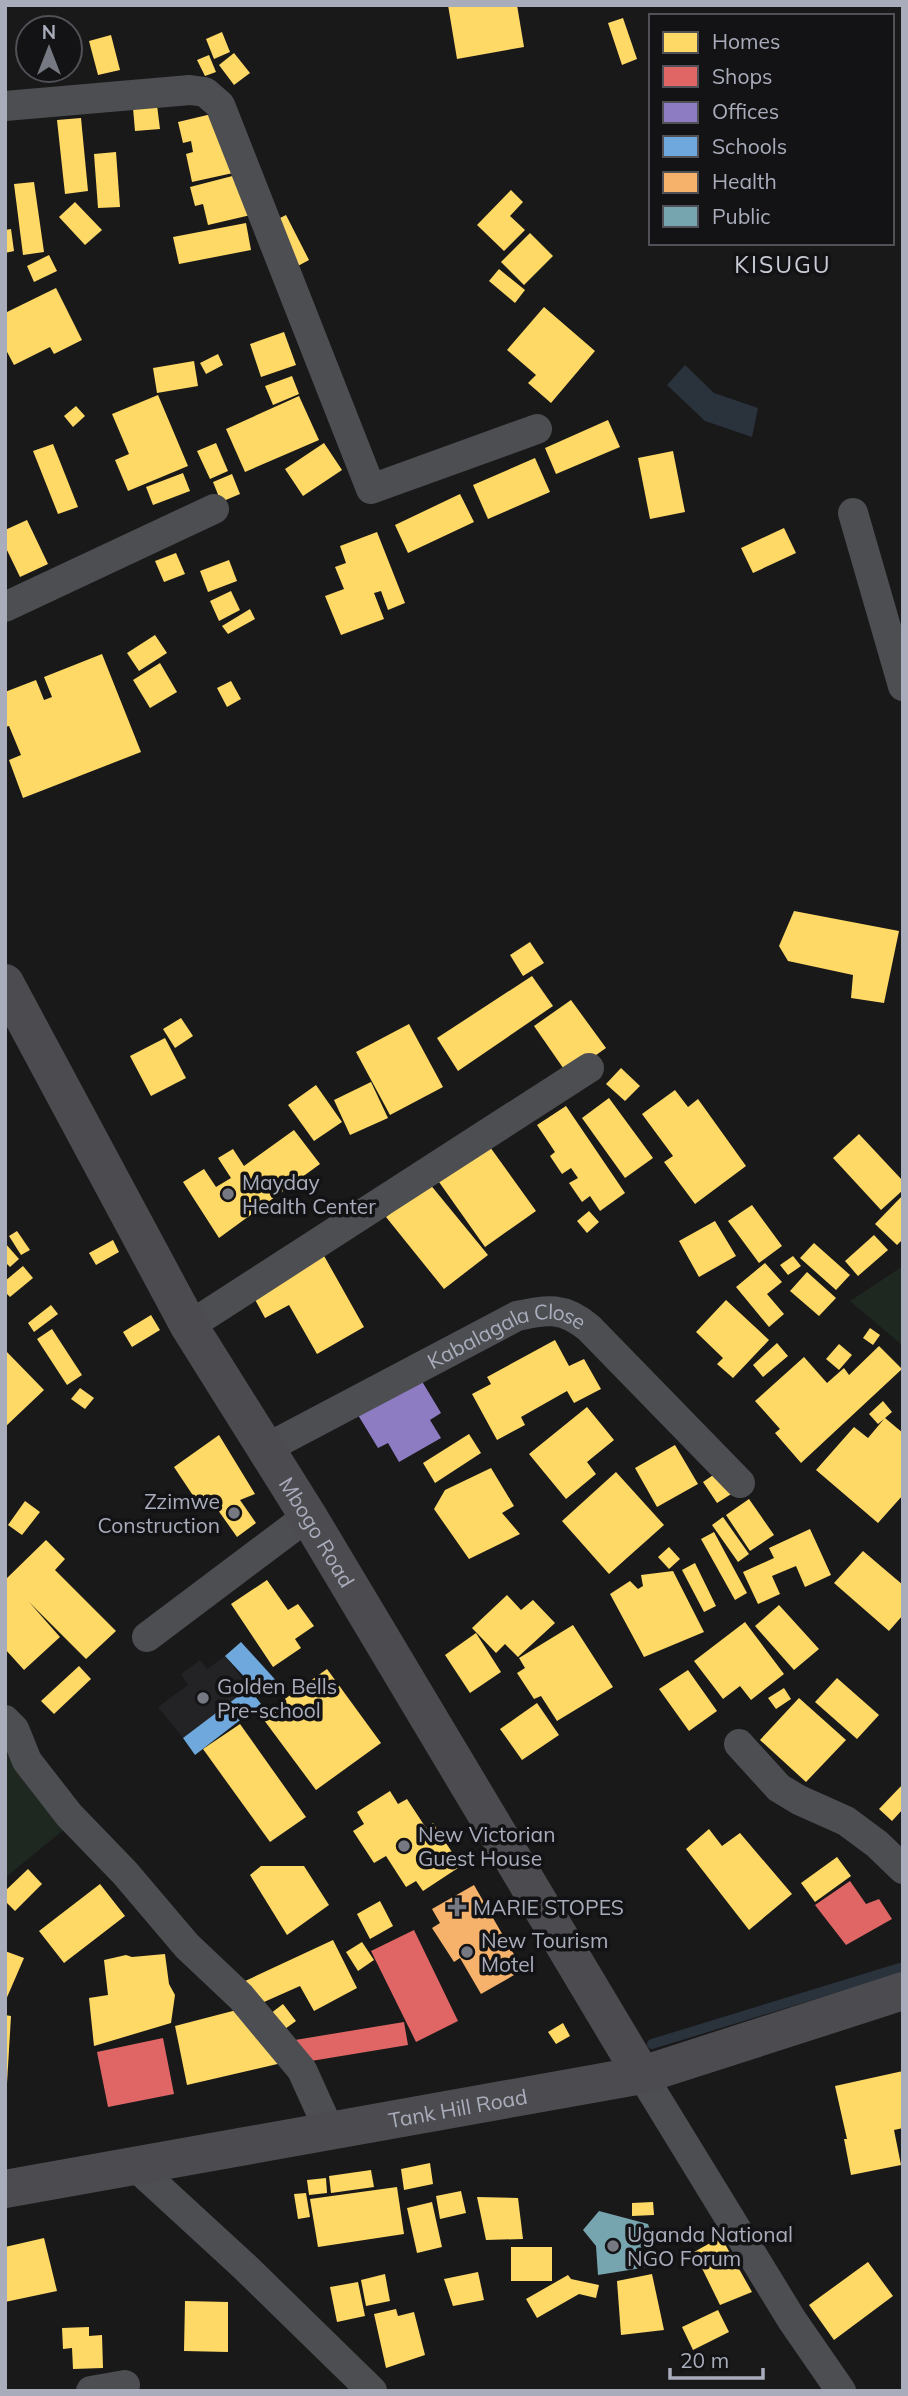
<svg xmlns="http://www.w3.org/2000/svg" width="908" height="2396" viewBox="0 0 908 2396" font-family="Mulish,sans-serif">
	<rect width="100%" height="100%" fill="#191919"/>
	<!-- built -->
	<path fill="#232225" d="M225 1656 249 1688 183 1738 158 1707 188 1685 181 1674 200 1660 207 1669Z"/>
	<!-- green -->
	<g fill="#1e2720">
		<path d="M903 1266V1346L850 1301Z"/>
		<path d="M12 1751 72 1823 5 1878V1753Z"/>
	</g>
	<!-- water -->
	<path fill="#2a323c" d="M685 365 714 393 758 408 752 437 705 421 667 385Z"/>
	<!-- homes -->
	<g fill="#ffd966">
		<path d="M448 5H517L524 47 457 59Z"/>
		<path d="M623 18 637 59 622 65 608 23Z"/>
		<path d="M222 32 230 52 214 59 206 39Z"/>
		<path d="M111 35 120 70 98 75 89 41Z"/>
		<path d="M234 53 250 73 234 85 219 65Z"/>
		<path d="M209 55 216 72 205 76 197 60Z"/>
		<path d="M157 105 160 129 135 131 133 108Z"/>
		<path d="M220 112 233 173 192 182 186 154 193 152 191 141 183 143 178 122Z"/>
		<path d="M81 118 88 191 65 194 57 120Z"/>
		<path d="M116 152 120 207 98 208 94 154Z"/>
		<path d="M244 173 255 214 208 225 203 204 195 206 190 187Z"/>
		<path d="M34 182 44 252 23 255 14 184Z"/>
		<path d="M511 190 523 202 510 216 525 230 504 251 477 225Z"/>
		<path d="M75 202 102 230 85 245 59 217Z"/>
		<path d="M286 215 309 260 296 267 272 222Z"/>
		<path d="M246 223 251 250 179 264 173 237Z"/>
		<path d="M11 229 14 251 5 253V230Z"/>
		<path d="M530 233 553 256 524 285 501 262Z"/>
		<path d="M49 255 57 271 34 282 27 266Z"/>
		<path d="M499 269 525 290 515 303 489 281Z"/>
		<path d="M56 288 82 340 54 354 50 347 14 365 5 348V313Z"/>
		<path d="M544 307 595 351 551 403 528 383 536 375 507 350Z"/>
		<path d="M284 332 296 365 261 377 250 344Z"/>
		<path d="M218 354 223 365 206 374 200 363Z"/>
		<path d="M194 361 198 386 157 393 153 368Z"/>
		<path d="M292 376 299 394 273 405 265 386Z"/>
		<path d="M158 395 188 466 128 491 115 460 129 454 112 414Z"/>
		<path d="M299 396 319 440 245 472 226 429Z"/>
		<path d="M76 406 85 416 73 427 64 416Z"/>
		<path d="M608 420 620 447 556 474 545 448Z"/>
		<path d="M216 443 228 471 210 479 197 451Z"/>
		<path d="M324 443 342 470 303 496 285 469Z"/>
		<path d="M53 444 78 507 58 514 33 451Z"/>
		<path d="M673 451 685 512 650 519 638 458Z"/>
		<path d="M535 458 550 492 488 519 473 485Z"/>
		<path d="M183 473 190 491 153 505 146 487Z"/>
		<path d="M232 474 240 494 221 502 213 482Z"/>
		<path d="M460 494 474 522 408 553 395 525Z"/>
		<path d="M27 520 48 564 20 577 5 546V530Z"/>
		<path d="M784 528 796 553 753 573 741 548Z"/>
		<path d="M377 532 405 603 388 610 381 591 374 593 384 619 341 635 325 596 344 589 335 567 346 563 340 546Z"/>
		<path d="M176 553 185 574 164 582 155 561Z"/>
		<path d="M229 560 237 581 208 592 200 571Z"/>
		<path d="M231 591 240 610 219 621 210 601Z"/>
		<path d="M250 609 255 619 228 634 222 626Z"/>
		<path d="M155 635 167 653 139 671 127 653Z"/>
		<path d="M102 654 141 752 23 798 9 760 21 755 9 726 5 727V692L36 680 44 700 52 697 44 677Z"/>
		<path d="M160 663 177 692 150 708 133 680Z"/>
		<path d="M231 681 241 699 227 707 217 688Z"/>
		<path d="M794 911 899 931 884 1003 851 998 853 975 788 961 779 946Z"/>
		<path d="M530 942 544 963 523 976 510 955Z"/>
		<path d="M532 976 553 1006 458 1071 437 1038Z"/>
		<path d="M571 1000 606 1048 568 1075 534 1026Z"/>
		<path d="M181 1018 193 1036 175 1048 163 1029Z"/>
		<path d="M409 1024 443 1087 390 1115 356 1052Z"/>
		<path d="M165 1038 186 1078 151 1096 130 1056Z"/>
		<path d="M621 1068 640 1086 625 1101 606 1084Z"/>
		<path d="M371 1082 388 1118 350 1135 334 1100Z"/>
		<path d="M316 1085 342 1122 314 1141 288 1105Z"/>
		<path d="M675 1090 688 1107 698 1099 746 1166 695 1204 664 1162 673 1156 642 1114Z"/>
		<path d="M609 1098 653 1158 625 1178 582 1118Z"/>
		<path d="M566 1106 625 1193 600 1211 590 1196 582 1202 569 1183 578 1178 571 1168 562 1174 550 1156 555 1152 537 1125Z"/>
		<path d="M294 1130 320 1164 219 1238 183 1182 204 1169 216 1187 231 1178 218 1158 233 1149 244 1166Z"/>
		<path d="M859 1134 903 1181V1190L881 1210 833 1158Z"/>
		<path d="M490 1147 536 1211 485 1247 439 1182Z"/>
		<path d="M429 1183 488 1255 444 1289 386 1217Z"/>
		<path d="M903 1195V1239L897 1245 875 1224Z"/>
		<path d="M752 1205 782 1246 759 1263 728 1221Z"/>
		<path d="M589 1211 599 1222 587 1233 577 1221Z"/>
		<path d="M715 1221 736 1256 699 1277 679 1241Z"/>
		<path d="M17 1231 30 1250 21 1255 9 1236Z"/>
		<path d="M874 1235 888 1250 858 1276 845 1261Z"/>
		<path d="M113 1240 119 1252 96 1265 89 1253Z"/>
		<path d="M5 1243 19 1259 10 1267 5 1262Z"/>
		<path d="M814 1243 850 1275 836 1290 800 1258Z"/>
		<path d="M323 1254 364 1327 317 1354 289 1305 265 1318 252 1294Z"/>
		<path d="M793 1256 801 1266 788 1275 780 1265Z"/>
		<path d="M765 1263 782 1282 767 1294 784 1314 769 1327 736 1287Z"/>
		<path d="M23 1266 33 1278 10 1297 5 1292V1281Z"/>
		<path d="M807 1272 836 1298 819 1316 790 1291Z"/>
		<path d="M726 1300 769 1340 733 1378 717 1364 723 1358 696 1332Z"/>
		<path d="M51 1305 58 1314 34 1332 28 1323Z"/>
		<path d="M151 1315 160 1330 132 1347 123 1332Z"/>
		<path d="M870 1328 880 1335 873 1345 863 1338Z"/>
		<path d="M52 1329 82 1375 67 1385 37 1339Z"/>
		<path d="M555 1340 569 1366 584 1359 601 1389 574 1403 567 1391 521 1417 525 1425 497 1440 472 1394 491 1384 487 1377Z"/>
		<path d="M777 1343 788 1356 763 1377 753 1365Z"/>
		<path d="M839 1344 852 1355 839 1370 826 1359Z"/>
		<path d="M879 1346 902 1369 801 1463 775 1433 780 1429 755 1401 804 1357 827 1383 844 1368 849 1375Z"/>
		<path d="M5 1350 44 1390 5 1427Z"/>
		<path d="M80 1388 94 1398 85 1409 71 1399Z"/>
		<path d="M883 1401 892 1412 885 1418 903 1433V1495L878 1523 816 1470 854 1427 868 1438 884 1419 878 1424 869 1414Z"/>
		<path d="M587 1407 614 1440 587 1462 596 1474 566 1499 529 1454Z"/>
		<path d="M469 1434 481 1453 435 1483 423 1463Z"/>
		<path d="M219 1435 255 1494 240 1500 256 1523 237 1537 208 1496 198 1503 174 1467Z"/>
		<path d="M675 1445 698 1484 657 1507 635 1468Z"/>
		<path d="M491 1468 514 1506 502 1513 520 1534 469 1559 434 1509 445 1490Z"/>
		<path d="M722 1469 736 1491 717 1503 703 1482Z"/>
		<path d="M616 1472 664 1525 609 1574 562 1521Z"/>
		<path d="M749 1499 774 1535 750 1551 726 1515Z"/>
		<path d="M25 1501 40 1512 22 1535 8 1525Z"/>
		<path d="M723 1517 749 1554 738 1562 712 1525Z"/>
		<path d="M810 1529 831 1575 805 1587 796 1566 772 1576 780 1594 758 1604 743 1572 774 1558 769 1548Z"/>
		<path d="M714 1532 747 1593 735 1600 701 1539Z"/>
		<path d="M46 1540 65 1559 55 1570 116 1631 86 1659 29 1602 60 1637 24 1670 5 1649V1580Z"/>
		<path d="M669 1547 680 1559 669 1569 658 1557Z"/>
		<path d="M863 1551 903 1585V1615L889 1631 834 1583Z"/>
		<path d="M695 1563 716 1606 704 1612 682 1570Z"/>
		<path d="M673 1571 704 1632 644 1657 610 1594 630 1581 638 1589 643 1586 641 1575Z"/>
		<path d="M267 1580 288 1610 298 1604 314 1626 295 1639 301 1648 273 1667 231 1604Z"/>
		<path d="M507 1595 521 1610 533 1600 555 1623 518 1657 505 1644 496 1653 472 1628Z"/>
		<path d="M779 1605 819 1649 794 1670 755 1626Z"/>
		<path d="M745 1622 784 1674 751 1700 740 1686 723 1699 694 1661Z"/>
		<path d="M573 1625 613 1687 557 1721 541 1696 534 1699 517 1673 525 1668 519 1658Z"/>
		<path d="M476 1633 501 1672 470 1693 445 1655Z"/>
		<path d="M79 1666 91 1679 54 1714 41 1701Z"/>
		<path d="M327 1669 381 1743 316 1790 261 1716Z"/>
		<path d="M688 1670 717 1711 689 1731 659 1689Z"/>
		<path d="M837 1678 879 1715 857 1739 815 1702Z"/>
		<path d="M784 1688 791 1699 776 1709 768 1698Z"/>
		<path d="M799 1698 846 1740 806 1782 760 1740Z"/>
		<path d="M537 1703 559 1735 522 1760 500 1729Z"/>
		<path d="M240 1724 306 1817 270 1842 203 1749Z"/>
		<path d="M903 1784V1809L892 1821 879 1809Z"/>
		<path d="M390 1791 398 1804 407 1799 426 1828 433 1823 461 1866 423 1891 416 1881 406 1887 386 1856 374 1863 353 1831 364 1824 357 1812Z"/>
		<path d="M709 1829 722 1846 740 1833 792 1894 749 1930 686 1849Z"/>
		<path d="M837 1857 851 1876 815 1902 801 1883Z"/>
		<path d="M261 1866H304L329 1905 287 1935 250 1875Z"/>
		<path d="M28 1869 42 1884 15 1911 5 1901V1891Z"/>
		<path d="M100 1884 125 1916 64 1963 39 1931Z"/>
		<path d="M380 1901 393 1926 370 1939 357 1914Z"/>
		<path d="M333 1940 357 1988 314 2011 300 1986 255 2006 243 1982Z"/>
		<path d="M362 1942 374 1960 358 1971 346 1952Z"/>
		<path d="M5 1951 24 1958 5 2002Z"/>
		<path d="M165 1954 169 1984 175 1995 171 2023 94 2046 89 1998 108 1995 104 1960 126 1955 132 1957Z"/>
		<path d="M283 2004 296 2021 278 2034 266 2017Z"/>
		<path d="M248 2007 286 2062 187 2085 175 2026Z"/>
		<path d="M5 2015 11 2016 7 2083H5Z"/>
		<path d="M563 2023 570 2036 556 2044 548 2032Z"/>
		<path d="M903 2071V2128L894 2130 901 2165 851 2175 844 2139H847L835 2086Z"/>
		<path d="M430 2163 433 2184 404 2190 401 2169Z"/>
		<path d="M371 2170 374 2187 331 2193 329 2176Z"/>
		<path d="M326 2178 327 2193 309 2195 307 2180Z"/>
		<path d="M397 2187 404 2234 318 2247 310 2199Z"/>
		<path d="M461 2191 466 2213 440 2219 436 2196Z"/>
		<path d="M306 2193 310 2217 298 2219 294 2194Z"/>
		<path d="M477 2197 518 2198 523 2239 486 2240Z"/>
		<path d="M432 2202 442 2247 417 2253 407 2208Z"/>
		<path d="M653 2202 654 2215 632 2216V2203Z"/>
		<path d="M721 2237 752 2292 720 2305 694 2252Z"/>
		<path d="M44 2238 57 2291 5 2302V2247Z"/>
		<rect x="511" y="2247" width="41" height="34"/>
		<path d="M868 2262 893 2296 834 2340 809 2305Z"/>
		<path d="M478 2272 484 2300 453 2306 444 2279Z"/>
		<path d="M385 2274 390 2301 366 2306 361 2280Z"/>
		<path d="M652 2274 664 2330 621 2335 617 2281Z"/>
		<path d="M568 2275 571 2279 599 2285 596 2298 579 2294 537 2318 526 2299Z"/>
		<path d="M358 2282 365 2316 337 2322 330 2287Z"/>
		<path d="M185 2301 228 2302V2352L184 2351Z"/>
		<path d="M396 2309 398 2316 414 2312 425 2355 386 2368 374 2314Z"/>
		<path d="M718 2310 729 2332 693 2350 682 2327Z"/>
		<path d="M89 2327V2336L102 2335 103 2368 73 2369 72 2348 63 2349 62 2328Z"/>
	</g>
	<!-- shops -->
	<g fill="#e06666">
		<path d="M850 1881 866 1904 879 1899 892 1919 846 1945 815 1905Z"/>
		<path d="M414 1930 458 2021 416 2042 371 1951Z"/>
		<path d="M404 2022 408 2045 299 2063 295 2040Z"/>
		<path d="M163 2038 174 2094 108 2107 97 2052Z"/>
	</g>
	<!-- offices -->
	<path fill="#8e7cc3" d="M420 1378 441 1413 430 1420 441 1438 399 1462 388 1443 378 1448 358 1415Z"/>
	<!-- schools -->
	<g fill="#6fa8dc">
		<path d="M241 1642 281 1686 262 1696 225 1656Z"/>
		<path d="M249 1688 261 1704 195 1755 183 1738Z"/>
	</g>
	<!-- health -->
	<path fill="#f6b26b" d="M474 1885 523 1970 481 1994 460 1958 454 1962 432 1928 440 1923 432 1909Z"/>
	<!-- public -->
	<path fill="#76a5af" d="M599 2211 648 2224 650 2230 648 2267 598 2275 596 2246 583 2230Z"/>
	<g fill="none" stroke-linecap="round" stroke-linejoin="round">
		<!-- stream -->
		<path stroke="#2a323c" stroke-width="10" d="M652 2044 903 1967"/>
		<!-- street -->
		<g stroke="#4c4e52" stroke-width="30">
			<path d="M5 106 190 90 205 92 220 105 371 489 537 429"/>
			<path d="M853 513 903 686"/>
			<path d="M5 607 214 509"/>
			<path d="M189 1326 589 1068"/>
			<path id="s1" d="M267 1448 517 1316C548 1309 564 1307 589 1328L740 1483"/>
			<path d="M147 1637 308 1516"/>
			<path d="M5 1720 14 1729 27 1761 69 1815 125 1873 187 1946 241 1997 302 2070 330 2132"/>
			<path d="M739 1744 779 1788 799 1800 846 1821 877 1844 903 1869"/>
			<path d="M642 2075 792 2320 841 2391"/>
			<path d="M134 2165 245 2267 372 2391"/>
			<path d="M91 2391 125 2385"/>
		</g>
		<!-- secondary -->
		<g stroke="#4c4c50" stroke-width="38">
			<path id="s2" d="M5 983 189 1326 308 1516 642 2075"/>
			<path id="s3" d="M5 2189 642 2075 903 1991"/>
		</g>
	</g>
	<!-- markers -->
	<g fill="#777982" stroke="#131315" stroke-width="2.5">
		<circle cx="228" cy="1194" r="7"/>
		<circle cx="234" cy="1513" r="7"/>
		<circle cx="203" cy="1698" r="7"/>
		<circle cx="404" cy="1846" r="7"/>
		<path d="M453.5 1896.5h7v7h7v7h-7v7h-7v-7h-7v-7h7z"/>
		<circle cx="467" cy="1952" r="7"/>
		<circle cx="613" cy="2246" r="7"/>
	</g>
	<g text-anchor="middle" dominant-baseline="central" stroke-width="7" stroke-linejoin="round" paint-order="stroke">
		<!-- poi labels -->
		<g font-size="21" fill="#a9adbb" stroke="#131315" text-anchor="start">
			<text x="242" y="1182">Mayday<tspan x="242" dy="24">Health Center</tspan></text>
			<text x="220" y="1501" text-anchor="end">Zzimwe<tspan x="220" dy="24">Construction</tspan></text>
			<text x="217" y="1686">Golden Bells<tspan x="217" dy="24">Pre-school</tspan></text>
			<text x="418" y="1834">New Victorian<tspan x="418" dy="24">Guest House</tspan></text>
			<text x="473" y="1907">MARIE STOPES</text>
			<text x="481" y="1940">New Tourism<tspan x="481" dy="24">Motel</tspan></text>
			<text x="627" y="2234">Uganda National<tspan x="627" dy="24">NGO Forum</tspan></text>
		</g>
		<!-- street labels -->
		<g font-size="21" fill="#a9adbb" stroke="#131315">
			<text stroke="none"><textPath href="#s1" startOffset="268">Kabalagala Close</textPath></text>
			<text stroke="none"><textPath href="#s2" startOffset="632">Mbogo Road</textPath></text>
			<text stroke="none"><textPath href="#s3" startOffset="460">Tank Hill Road</textPath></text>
		</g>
		<!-- neighbourhood labels -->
		<g font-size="23" letter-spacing="2" fill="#caccd6" stroke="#131315">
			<text x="783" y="264">KISUGU</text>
		</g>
	</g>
	<!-- border -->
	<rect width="908" height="2396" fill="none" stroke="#a9adbb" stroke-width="14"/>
	<!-- legend -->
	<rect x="649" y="14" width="245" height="231" fill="#131315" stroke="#4f5157" stroke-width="2"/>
	<rect x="663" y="32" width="35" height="21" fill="#ffd966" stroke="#4f5157" stroke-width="2"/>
	<text x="712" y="49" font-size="21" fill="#a9adbb">Homes</text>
	<rect x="663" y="66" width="35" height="21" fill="#e06666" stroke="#4f5157" stroke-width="2"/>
	<text x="712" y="84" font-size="21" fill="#a9adbb">Shops</text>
	<rect x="663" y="102" width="35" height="21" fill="#8e7cc3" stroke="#4f5157" stroke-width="2"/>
	<text x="712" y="119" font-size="21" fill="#a9adbb">Offices</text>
	<rect x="663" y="136" width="35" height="21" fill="#6fa8dc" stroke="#4f5157" stroke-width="2"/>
	<text x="712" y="154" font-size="21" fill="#a9adbb">Schools</text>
	<rect x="663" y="172" width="35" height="21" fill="#f6b26b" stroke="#4f5157" stroke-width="2"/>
	<text x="712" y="189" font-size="21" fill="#a9adbb">Health</text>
	<rect x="663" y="206" width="35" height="21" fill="#76a5af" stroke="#4f5157" stroke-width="2"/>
	<text x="712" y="224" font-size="21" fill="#a9adbb">Public</text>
	<!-- north arrow -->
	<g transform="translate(49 49)"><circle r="33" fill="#131315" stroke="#4f5157" stroke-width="2"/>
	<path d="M0-5L12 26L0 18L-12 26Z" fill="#777982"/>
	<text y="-10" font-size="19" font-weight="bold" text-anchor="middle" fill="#a9adbb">N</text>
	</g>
	<!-- scale -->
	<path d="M670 2368v10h93v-10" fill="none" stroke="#a9adbb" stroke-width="3.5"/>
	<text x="680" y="2368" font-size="21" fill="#a9adbb" stroke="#131315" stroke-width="5" paint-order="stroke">20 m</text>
</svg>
